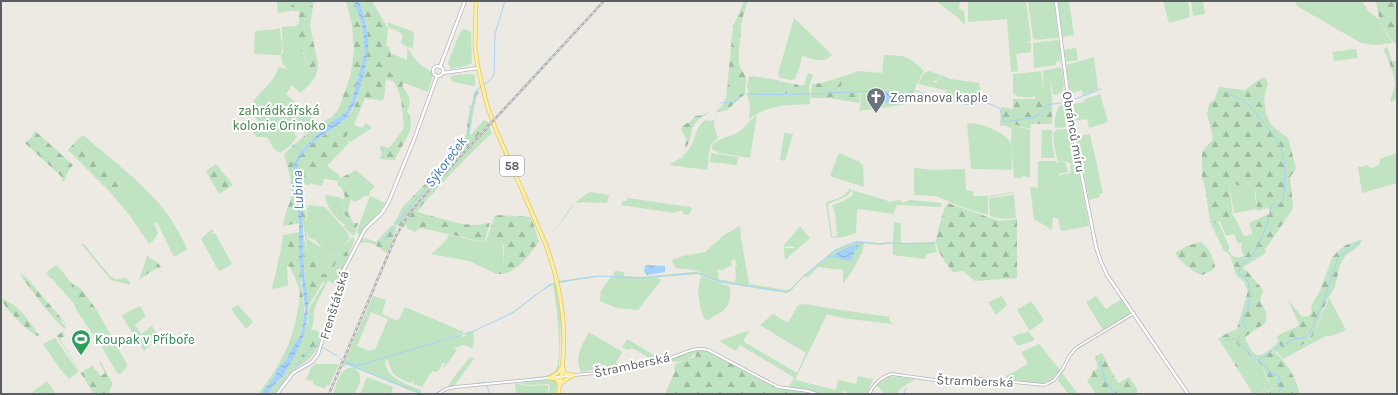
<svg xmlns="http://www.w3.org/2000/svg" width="1398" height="395" viewBox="0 0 1398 395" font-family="Karla,sans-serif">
	<defs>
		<pattern id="forest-firs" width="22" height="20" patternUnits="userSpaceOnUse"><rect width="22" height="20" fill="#c0e3c1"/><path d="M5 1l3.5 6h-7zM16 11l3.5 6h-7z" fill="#9fbba0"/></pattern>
		<pattern id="water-waves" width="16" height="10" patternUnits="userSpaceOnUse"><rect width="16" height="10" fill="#a5d2fa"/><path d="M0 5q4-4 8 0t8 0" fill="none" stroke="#89aece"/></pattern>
	</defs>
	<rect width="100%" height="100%" fill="#eceae2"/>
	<!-- green -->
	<g fill="#c0e3c1" fill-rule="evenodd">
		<path d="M277 1H314L313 6 301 4 291 5 292 9H290L292 11 278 13Z"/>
		<path d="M938 1H960L959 9 964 11 965 25 956 16 937 2Z"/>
		<path d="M968 1H1026L1031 40 1028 43H1031V52L1016 54 1018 71 1011 72 1007 19 968 22Z"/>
		<path d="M1028 1H1054L1058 36 1057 38 1037 40 1033 38Z"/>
		<path d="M1058 1H1069L1074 35 1062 37Z"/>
		<path d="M1163 1H1188L1190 17 1169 23Z"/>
		<path d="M1191 1H1203L1205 14 1193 16Z"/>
		<path d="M1296 1H1362L1369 12 1380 20 1389 38 1393 43 1374 45 1361 43 1297 6Z"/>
		<path d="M794 18 832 55C824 64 811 59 802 55L800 65 795 79 791 80 780 78 778 74Z"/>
		<path d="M387 22 414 32 413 48 407 47 401 43 403 35 396 30 389 28Z"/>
		<path d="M296 26 300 49V52H303L308 71 318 64C318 78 310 85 300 93L292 85 286 94 318 122 305 133 299 128 294 134 297 136 291 145 280 153 274 149 269 140 266 137H257L253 133 258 122 255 116 252 112 254 100 273 79 279 67 287 69 282 63 281 55 254 54 255 31 277 29 280 28 281 40 283 41 281 54H283L282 27Z"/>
		<path d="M463 29 469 31 471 32 472 63 466 66 450 69 448 63 460 32Z"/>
		<path d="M1057 40 1059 42 1061 61 1056 62V65L1034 68 1033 43Z"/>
		<path d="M407 48 419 64 430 71 433 75 428 92 404 83 403 76 394 75 389 72 388 65 391 56 390 53 407 60Z"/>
		<path d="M1076 48 1078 60 1066 62 1064 50Z"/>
		<path d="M1356 49 1358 58 1334 61 1332 52Z"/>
		<path d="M884 55C905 56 909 55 924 71 921 76 918 81 916 86 913 93 915 100 908 104L859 111 861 103 860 93H838L845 76 858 71 882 73Z"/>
		<path d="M1094 57 1098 89 1083 96 1082 90 1070 94 1066 65Z"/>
		<path d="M1059 67 1062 69 1064 84 1062 92 1055 95 1053 94 1050 74 1052 99 1035 100V96C1029 100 1024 95 1018 97L1013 93V74L1033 72 1034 74V72L1041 71 1044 90 1043 71 1050 69V70L1052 69Z"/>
		<path d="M929 71 941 75 937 81 935 80 933 82 936 83 942 75 950 79 980 83 979 85C982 88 981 95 979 99L970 98 968 96 964 95 963 99 944 96 945 92 949 91 918 84 924 73Z"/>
		<path d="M808 73 813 75 809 86 810 104C789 105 766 105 749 119L750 104 746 93 749 92 747 87 749 77 753 76 778 80 779 93 795 94 799 85H804Z"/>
		<path d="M472 74 475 76V85L474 86 453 82 450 77 454 75Z"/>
		<path d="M730 80H746L745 93 739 95H729Z"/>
		<path d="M1100 94 1108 122 1089 128 1087 119 1075 121 1073 120 1074 104 1084 102 1085 99Z"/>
		<path d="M1060 105 1066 106 1070 127 1055 128C1053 123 1056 110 1060 105Z"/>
		<path d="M757 115 750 158 719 153 712 149C712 139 729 137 737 133 745 129 749 120 757 115Z"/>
		<path d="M705 120 710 121 714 120V127L718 138C706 145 710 158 707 170L669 165 681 158H685L683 156 681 157C699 144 690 133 705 120Z"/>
		<path d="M366 123 372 128 350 142 344 138 354 125 362 128Z"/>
		<path d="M969 123C973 123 973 123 977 124 985 125 1007 134 1010 142 1013 150 1011 161 1012 170L973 169 971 168 967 124Z"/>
		<path d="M1012 124 1030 130V178L1023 176 1022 178H1014L1011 141Z"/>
		<path d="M1068 129 1070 130 1073 147 1077 161 1071 164 1066 161 1058 162 1054 146 1053 133 1056 130Z"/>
		<path d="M1042 130H1052V144L1055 158H1041Z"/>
		<path d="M784 133 793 134 785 161 780 160Z"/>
		<path d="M1090 134 1103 193 1100 194V197L1089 200 1082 165 1083 159 1080 153 1076 137Z"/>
		<path d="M83 135C111 159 143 183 166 212 174 223 181 236 187 249L174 257 157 222 154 224 158 233 154 240 149 244 130 216 112 194 121 184 77 140Z"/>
		<path d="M711 153 738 157 737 165 710 162Z"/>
		<path d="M839 153 860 162 859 163 863 165 864 187 830 176Z"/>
		<path d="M1397 153V183L1362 193 1358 167H1362L1368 165 1369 167 1372 168 1379 165 1380 159Z"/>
		<path d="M1038 161H1056L1057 163 1065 161 1068 172 1059 174V178L1060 175 1071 173 1070 165 1077 163 1089 226 1061 231 1058 218H1053L1052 230 1034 219 1030 187 1038 188Z"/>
		<path d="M326 165 341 177 339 181 324 179 322 186 312 184 311 183Z"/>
		<path d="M914 168 935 170 965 169 966 190 973 191 974 196H988L1013 192 1014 193 988 197V215L962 207 936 196 914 195Z"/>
		<path d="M359 173 375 186 373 189 370 191 369 196H365L355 202 351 199 348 188 344 184Z"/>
		<path d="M1231 183 1240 186 1254 188 1257 209 1234 213 1229 184Z"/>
		<path d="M850 188 852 190 849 194 845 197 828 204 832 237 837 236 835 212 832 205C839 203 848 200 853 194L852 190 888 201V202L900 200 903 203 910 200 941 203 942 207 897 205 893 214 859 209 857 210 856 233 844 237 831 238 826 203C835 198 846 198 850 188Z"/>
		<path d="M590 192 609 195 607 203 576 202 554 232C564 216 573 201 590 192Z"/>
		<path d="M326 195 342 198 344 204 343 210 349 221 351 234 344 227 345 224C337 222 323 202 326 195Z"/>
		<path d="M1014 195 1016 218 1002 219 990 216 989 198Z"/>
		<path d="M370 196 385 203 379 213 364 228 359 237 357 230Z"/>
		<path d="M628 198 690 207 692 209 689 215 683 214V212L681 210 674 213 621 205 623 201H626Z"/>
		<path d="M309 205 325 207 347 232 350 238 334 255H331L333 256 324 275C315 266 307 250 306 238L331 254 321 247 315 240 308 237 306 227 307 207Z"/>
		<path d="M1234 216 1244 236 1253 234 1254 239 1249 249 1248 253 1246 256 1243 255 1241 248 1242 242 1238 244 1234 234 1226 236 1220 221Z"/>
		<path d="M894 222 901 223V243L934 242 937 252 927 254 925 259 893 255V243L878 245 864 243 862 254H861L854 268 844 283 843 282V270L818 267 808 277 804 276 791 291 787 293 720 282 698 274 643 278H659L661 280 638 310 617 308 600 301 601 291 611 277 599 276 559 283V281L594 276H614L613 274 615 271 624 272V276L640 277 694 272 702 273 694 270 675 268 672 261 674 259 683 256 705 252 724 235 740 226 741 238 749 284 786 290 791 289 803 276 836 249 857 241 878 243 893 242ZM734 259 736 262 737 265 735 267 736 277 735 282 718 279 719 273 717 272 719 269 722 270 732 265 731 261Z"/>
		<path d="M1218 222 1229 246V250L1227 252 1224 251 1211 224Z"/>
		<path d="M800 226 810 238 785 260 784 248H796L791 246 784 247V245Z"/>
		<path d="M212 229 214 232H212L213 234 215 233 232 264 220 271 217 268 201 239Z"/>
		<path d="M449 235 481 242 486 241 503 245V269L498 274H496L469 261 431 254C436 250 447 241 449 235Z"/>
		<path d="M281 249 283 258 280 268 287 286 272 289Z"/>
		<path d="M339 256H348L340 273 337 285 328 281 318 300 314 310 313 325 309 340 303 354 296 364V368L288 375 277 391 290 373 298 369 294 371 276 394H268L276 383 285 374 293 359 308 322 309 308 325 282 327 281Z"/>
		<path d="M57 265 72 284 74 293 81 302 92 310 96 309 127 364V367L120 374 117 373 103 349 77 311 73 302 57 285 53 279 50 278 47 274 48 271Z"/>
		<path d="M702 276 730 287C732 310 723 310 707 321 699 314 695 284 702 276Z"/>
		<path d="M556 283 561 318 559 368C554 379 537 377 528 378 536 376 548 378 555 371 564 363 556 298 553 285 537 290 524 308 509 316L549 285Z"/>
		<path d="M373 296 386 300 382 314 398 321 405 307 457 329 458 331 459 330 463 331V333L440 341V342L460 335 462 337 465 336 466 334 473 332 474 340 472 349 471 348C461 342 462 348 453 348L457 350 444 368 443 367 445 364 443 363 439 370 437 372 432 371 422 387 413 384 414 382 413 381 411 383C399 379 390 374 388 360L385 361C386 379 407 384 421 390V393L424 394H419L355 368C364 377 360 383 355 394H333C337 384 340 365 354 368L348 365 342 367ZM371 312 388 319 375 350 372 349 370 351 357 346Z"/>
		<path d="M1002 296 1007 305 996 315 988 302Z"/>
		<path d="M1096 296 1106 309 1120 300H1123L1130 310 1129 314 1103 330 1086 302Z"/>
		<path d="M303 298C307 323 299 339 286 359 284 363 280 365 278 368 277 369 276 373 276 374 273 381 266 389 261 394H258C276 371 287 353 295 324 297 316 297 304 303 298Z"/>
		<path d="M1329 298 1346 330 1331 336H1326L1283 359 1278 353 1271 349 1278 342 1285 354 1311 340Z"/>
		<path d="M1031 301 1044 320 1030 331 1017 310Z"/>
		<path d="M805 304 841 310 890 317 889 320 892 322V324L842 318 827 314 795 380 836 390 838 380 856 384 858 376 873 379 867 394H847V392L843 391 842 394H820L810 390 789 387 794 378 790 375 740 345 736 351 719 341 750 330 743 341 797 373 806 353 760 325 773 314 788 323 798 305Z"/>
		<path d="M238 305 253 322 246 329 231 309Z"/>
		<path d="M140 306 146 316 135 325 141 334 152 326 157 334 155 338H151L148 342 150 345 144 351 122 316 124 314Z"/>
		<path d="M1028 331 1035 340 1018 346 1012 337 1021 333 1022 334Z"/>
		<path d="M589 332 622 352 616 363 621 367 602 371 591 370 581 372C574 357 582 345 589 332Z"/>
		<path d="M55 338 78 371 76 374 69 379 61 370 43 344Z"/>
		<path d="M627 339 652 354 662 357 652 360 636 350 631 348 630 350 622 348Z"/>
		<path d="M1233 341C1238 343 1241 348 1245 352 1257 363 1262 363 1268 381 1270 385 1272 389 1270 393L1265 388 1262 390 1261 394H1255L1224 344 1225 343Z"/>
		<path d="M1039 344 1060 370C1046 391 1029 383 1007 380L1006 376 1028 364 1021 352Z"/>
		<path d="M470 357 474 359 454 386 448 387 451 381Z"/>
		<path d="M315 364H339L329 386 327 385 325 389 313 384V381L309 380H306L311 368Z"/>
		<path d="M1062 373 1078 394H1069L1058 381 1059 380 1058 378Z"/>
		<path d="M890 376 915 379 900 389 897 394H884L877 385Z"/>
		<path d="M367 377 393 387 391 394H360Z"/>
		<path d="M545 380H552L556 381 557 387 555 394 549 393 550 386 548 384 527 385 519 383Z"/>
		<path d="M47 381 56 394H54L50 389 53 393 52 394H39L37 392 35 394H32L31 393Z"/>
		<path d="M515 383 527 386 548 385V392L550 394H516Z"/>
	</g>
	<!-- forest -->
	<g fill="url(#forest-firs)">
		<path d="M346 1H354L362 25 365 52 363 62 352 100 346 112 334 120 314 138 299 154 294 164 293 176 299 223 283 226C284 213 289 208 291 196 294 182 287 167 284 154L320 122 331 118 338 110 351 74 354 48 352 25Z"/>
		<path d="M359 1H372L388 29 386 46 389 47 391 56 388 65 389 72 394 75 403 76 405 78 404 83 402 86C408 95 413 99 407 111 419 127 401 145 395 160L380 159 382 152 380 150V147L383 146 388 148 391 146 404 128C404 124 403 121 403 118 402 104 401 94 394 82L386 79 384 98 382 101 365 98 354 125 345 138 349 143 309 185 304 184 307 243 315 262 323 274 324 275C328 266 331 258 337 251 342 245 348 243 352 237L354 238 353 244 348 256H339L327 281 322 283 308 307 304 267 303 234 307 251C305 224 290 183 300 157 305 145 329 133 340 124 344 120 349 116 352 111 360 97 369 56 368 39 367 26 363 13 359 1Z"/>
		<path d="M744 1H748C742 16 741 26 740 41 739 48 738 56 739 63 740 70 746 74 746 80H730L729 94 739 95 745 93V94L727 110 714 113 722 106 726 98 733 27Z"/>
		<path d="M1376 1H1397V43H1395L1390 38 1379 18Z"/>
		<path d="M301 4 313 6 310 26 318 64 308 71 304 52H300L296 26 299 23V11H292L291 5Z"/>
		<path d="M1387 47 1392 61H1397V99L1391 102C1390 96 1393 92 1395 86 1396 79 1388 58 1384 51L1385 48Z"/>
		<path d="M845 76 838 93H859L860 103 828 98H811L812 84 822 83Z"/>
		<path d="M1264 77 1268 83 1264 98 1266 114 1272 126 1288 138 1296 168C1295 173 1290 174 1290 179L1293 205 1292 210 1269 244 1265 249 1266 253 1242 268 1247 271 1263 290 1260 301 1266 312V322L1264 324 1245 337C1247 342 1252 356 1259 355 1262 355 1268 351 1271 349 1287 362 1294 374 1300 394H1261L1264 388 1269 393 1271 391C1270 378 1262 363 1251 356 1245 352 1240 348 1235 341L1225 343 1224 344 1255 394H1253L1224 347 1218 339 1224 335 1237 329 1248 291 1244 282 1236 275 1231 257 1227 252 1229 251C1235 260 1239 258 1247 255L1248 249 1254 239 1249 223 1269 214 1270 209 1267 208 1257 211 1256 195 1254 188 1240 186 1231 183 1229 184 1233 217 1211 224 1210 222 1205 186 1202 177V152L1213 139 1208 117 1207 115 1209 104 1215 99 1219 87 1244 90C1251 87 1256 80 1264 77Z"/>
		<path d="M778 81 799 85 795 94 779 93Z"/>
		<path d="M475 90 479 92 476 96V103L474 106 470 134 471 135 484 120 489 123 415 203 400 226 393 224C398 219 399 212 404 206 424 184 447 164 464 139L466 135 470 105H472Z"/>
		<path d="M1013 99H1052V124H1031L1030 129 1012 124V129L1006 126H1000L1001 107 1013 109Z"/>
		<path d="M711 110C707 115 700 118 696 122 689 130 693 140 685 148L686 139 681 129 683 125 690 122 695 116 703 115Z"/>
		<path d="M489 127 492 133 473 151 426 200 417 212 461 224 477 225 490 223 484 242 421 228 415 232 407 228 406 224 403 228 402 227 417 205Z"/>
		<path d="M35 131 73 165 69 170 64 181H62V177L25 143 31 138Z"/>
		<path d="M77 140 121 184 112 194 68 150Z"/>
		<path d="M216 164 233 185 219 194 206 171Z"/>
		<path d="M356 170 359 173 344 184 348 188 351 199 348 210 353 223H358L354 236C348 232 350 227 349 221 349 218 345 215 344 213 343 209 344 204 343 199L345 197 342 189 337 184C343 174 347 176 356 170Z"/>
		<path d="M948 203 999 221 1017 219V278L975 281 963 271 954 272 952 271C946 263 938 253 936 243 936 237 943 208 948 203Z"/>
		<path d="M495 215 531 217 539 241C531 253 516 275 498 274L503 269 504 245 486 241Z"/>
		<path d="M392 225 397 227 388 252H385C378 246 369 240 359 243L362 238 368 239 376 242Z"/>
		<path d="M300 232 301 283 303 298 299 303C301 289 296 278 289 266H287L288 286H287L280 268 283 258 281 249 283 235Z"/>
		<path d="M1360 240 1361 243 1355 249 1346 255 1340 265 1335 287 1327 300 1311 340 1285 354 1278 342 1277 337C1283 330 1294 331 1299 324L1288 300 1302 317 1309 316 1312 312 1311 306 1320 291 1332 258 1338 251 1346 245Z"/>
		<path d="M1200 242C1209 246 1213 258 1215 267L1211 271 1202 275C1194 273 1179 260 1175 253L1187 246Z"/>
		<path d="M83 243 110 276 115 279 126 278 130 282V285L111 280 82 245Z"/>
		<path d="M147 256 158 263 161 267 150 272 139 280Z"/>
		<path d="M20 271 32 284 67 325 62 321 61 322 66 327 64 329 45 308 21 276V275L24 277Z"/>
		<path d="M71 283 80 288 96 309 92 310C81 306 73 294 71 283Z"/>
		<path d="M3 299C7 302 12 303 16 307 26 315 31 325 39 335L37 336C27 330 19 321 11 313 7 310 5 304 1 300Z"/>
		<path d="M312 330H315L322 334C317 352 313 358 296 368V364L303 354Z"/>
		<path d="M63 331 65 336 60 339 81 373 92 366 101 376 105 373 99 362 100 361 113 384 109 391 111 394H94L57 336Z"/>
		<path d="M702 349 708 351 757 378 780 388 813 394H665L675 371 674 368 675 364 682 362 696 356 694 354C690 360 679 364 670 361V359L684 354Z"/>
		<path d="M1102 353 1115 378 1119 383 1129 377 1137 389V394H1096L1087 381 1092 375V370L1094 371 1098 368 1095 357Z"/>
	</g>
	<!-- water -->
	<g fill="url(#water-waves)">
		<path d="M354 1H359C363 13 367 26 368 39 370 57 358 107 345 119 331 133 303 143 298 164 294 181 300 201 302 218 304 235 303 251 304 267 304 281 309 296 308 309 308 332 297 353 285 373V374L276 383 268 394H261L275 376 277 369 285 361 299 337 302 329 305 310 299 255V223L293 176 294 164 299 154 314 138 330 123 346 112 352 100 365 52 362 25Z"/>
		<path d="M884 92 907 93 908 94 906 100 886 103 884 102 883 96Z"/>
		<path d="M853 245H859L858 249 855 250 851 261 833 257 838 252Z"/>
		<path d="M646 265 665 266V272L647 275 644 271 645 266Z"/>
	</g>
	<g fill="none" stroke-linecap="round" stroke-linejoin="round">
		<!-- stream -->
		<g stroke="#a5d2fa" stroke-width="1">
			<path d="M484 85 492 78 494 74 495 34 505 1"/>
			<path d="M916 91 969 105C973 105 977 103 982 103 987 102 996 106 1000 109L1003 120 1006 122 1032 118 1038 115 1047 105 1067 102"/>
			<path d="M1225 92 1245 102 1249 105C1259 118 1275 134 1281 148 1287 164 1285 184 1283 201L1279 204H1272C1268 221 1263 240 1253 254 1248 261 1239 263 1239 273L1248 281 1250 291 1248 309 1244 314 1243 320 1246 330 1237 339 1251 357 1265 365 1270 375 1277 374 1279 377 1278 385 1280 386 1281 388 1277 394"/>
			<path d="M907 93 914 91"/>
			<path d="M749 94C793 96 837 92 881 91L886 92"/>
			<path d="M1070 101 1101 89"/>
			<path d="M721 103 734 102 745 94"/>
			<path d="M293 145 302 152"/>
			<path d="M892 243 911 244 936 243"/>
			<path d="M380 246 395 225 467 139 475 92 481 87"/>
			<path d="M858 247 863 243"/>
			<path d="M827 257 834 256"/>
			<path d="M559 282 599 276 640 278 698 273 720 282 786 292 790 290 804 276 834 251 852 243 857 242 881 244 891 243"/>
			<path d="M1225 340 1236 339"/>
			<path d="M320 346 337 356"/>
			<path d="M1274 350 1294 339 1305 338 1310 333 1324 300 1338 258 1362 240"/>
			<path d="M339 358C345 363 353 365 360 365L474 331 512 313 549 285 555 283"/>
			<path d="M1100 361 1105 380 1115 394"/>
			<path d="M1258 361 1272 351"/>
			<path d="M345 363 422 394"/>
			<path d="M296 367 314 345 319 346"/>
			<path d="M469 385 485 382 489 391V394"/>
			<path d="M435 394 442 390"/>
			<path d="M904 394 906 387"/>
		</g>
		<!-- tertiary casing -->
		<g stroke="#b3b4b9" stroke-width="3.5">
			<g id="tertiary">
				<path d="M574 375C605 373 637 367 667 359 682 355 693 346 708 350L778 387 808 391 817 394"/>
				<path d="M438 394 446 389 455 387 569 376"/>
				<path d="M869 394C873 385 882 376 892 374L942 381 981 379 1044 385 1049 383 1054 380 1062 370 1070 355 1076 348 1134 313"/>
			</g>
		</g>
		<!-- secondary casing -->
		<g stroke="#b4b6bc" stroke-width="4">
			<g id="secondary">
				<path d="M1056 1 1068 96 1074 137 1096 247 1101 262 1107 275 1188 394"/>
				<circle cx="438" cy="71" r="5"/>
				<path d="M440 67 465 1"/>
				<path d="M443 73 478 68"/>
				<path d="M277 394 293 373 312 362 318 354 331 312 342 273 365 229 382 213 389 201 415 137 437 76"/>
			</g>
		</g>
		<!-- primary casing -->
		<g stroke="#e8c75f" stroke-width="4.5">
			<g id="primary">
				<path d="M476 1 475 47 478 68 487 105 496 130 546 245C564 295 569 342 558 394"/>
				<path d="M563 368 565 374 573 375"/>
				<path d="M549 378 558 373 561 368"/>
				<path d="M549 378 557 379 559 385"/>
				<path d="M560 385 565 380 574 375"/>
			</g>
		</g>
		<!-- tertiary -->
		<use href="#tertiary" stroke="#fff" stroke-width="2"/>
		<!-- secondary -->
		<use href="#secondary" stroke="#fff" stroke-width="2.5"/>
		<!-- primary -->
		<use href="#primary" stroke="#faf0aa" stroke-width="3"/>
		<!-- rail casing -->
		<g stroke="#b1b2b2" stroke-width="2.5">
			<path id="rail" d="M329 394 396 236 408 215 421 199 604 1"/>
		</g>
		<!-- rail -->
		<use href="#rail" stroke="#fff" stroke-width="1" stroke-dasharray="3" stroke-linecap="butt"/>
	</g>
	<!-- icons -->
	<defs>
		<g id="church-pin" transform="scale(1)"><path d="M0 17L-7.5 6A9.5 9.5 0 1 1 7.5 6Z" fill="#6b7280" stroke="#fff"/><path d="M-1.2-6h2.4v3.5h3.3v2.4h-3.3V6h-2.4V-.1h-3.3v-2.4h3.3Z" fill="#fff"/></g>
		<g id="stadium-pin" transform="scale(1)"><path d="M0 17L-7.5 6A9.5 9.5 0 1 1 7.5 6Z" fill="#2e9e5b" stroke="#fff"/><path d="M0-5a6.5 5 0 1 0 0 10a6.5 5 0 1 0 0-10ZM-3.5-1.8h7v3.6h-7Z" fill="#fff"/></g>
	</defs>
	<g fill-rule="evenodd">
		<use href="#church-pin" x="876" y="97"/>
		<use href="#stadium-pin" x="81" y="339"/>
	</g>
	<g text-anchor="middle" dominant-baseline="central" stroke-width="4" stroke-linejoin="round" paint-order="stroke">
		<!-- shield labels -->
		<rect fill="#fff" stroke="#8c8e91" stroke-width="1" x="500" y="156" width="24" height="20" rx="3"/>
		<g font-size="12" font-weight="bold" fill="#5a5e62">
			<text x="512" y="166">58</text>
		</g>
		<!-- worship labels -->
		<g font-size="13" fill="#5b616d" stroke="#fff" text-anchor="start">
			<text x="890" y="97">Zemanova kaple</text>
		</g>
		<!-- park labels -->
		<g font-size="13" fill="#3a823f" stroke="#fff">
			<text x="279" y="110">zahrádkářská<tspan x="279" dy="15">kolonie Orinoko</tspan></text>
		</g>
		<!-- street labels -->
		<g font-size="13" fill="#5a5e62" stroke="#fff">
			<text transform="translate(1074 132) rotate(80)">Obránců míru</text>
			<text transform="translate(334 305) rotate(-73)">Frenštátská</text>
			<text transform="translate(632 365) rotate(-12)">Štramberská</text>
			<text transform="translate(975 381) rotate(2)">Štramberská</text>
		</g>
		<!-- leisure labels -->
		<g font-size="13" fill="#27864d" stroke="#fff" text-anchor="start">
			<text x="95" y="339">Koupak v Příboře</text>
		</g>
		<!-- water labels -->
		<g font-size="14" font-style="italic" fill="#4678b2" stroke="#fff">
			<text transform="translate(446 162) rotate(-53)">Sýkoreček</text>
			<text transform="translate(298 190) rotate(-92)">Lubina</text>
		</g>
	</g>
	<!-- border -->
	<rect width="1398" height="395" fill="none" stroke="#5a5e62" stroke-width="4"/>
</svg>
